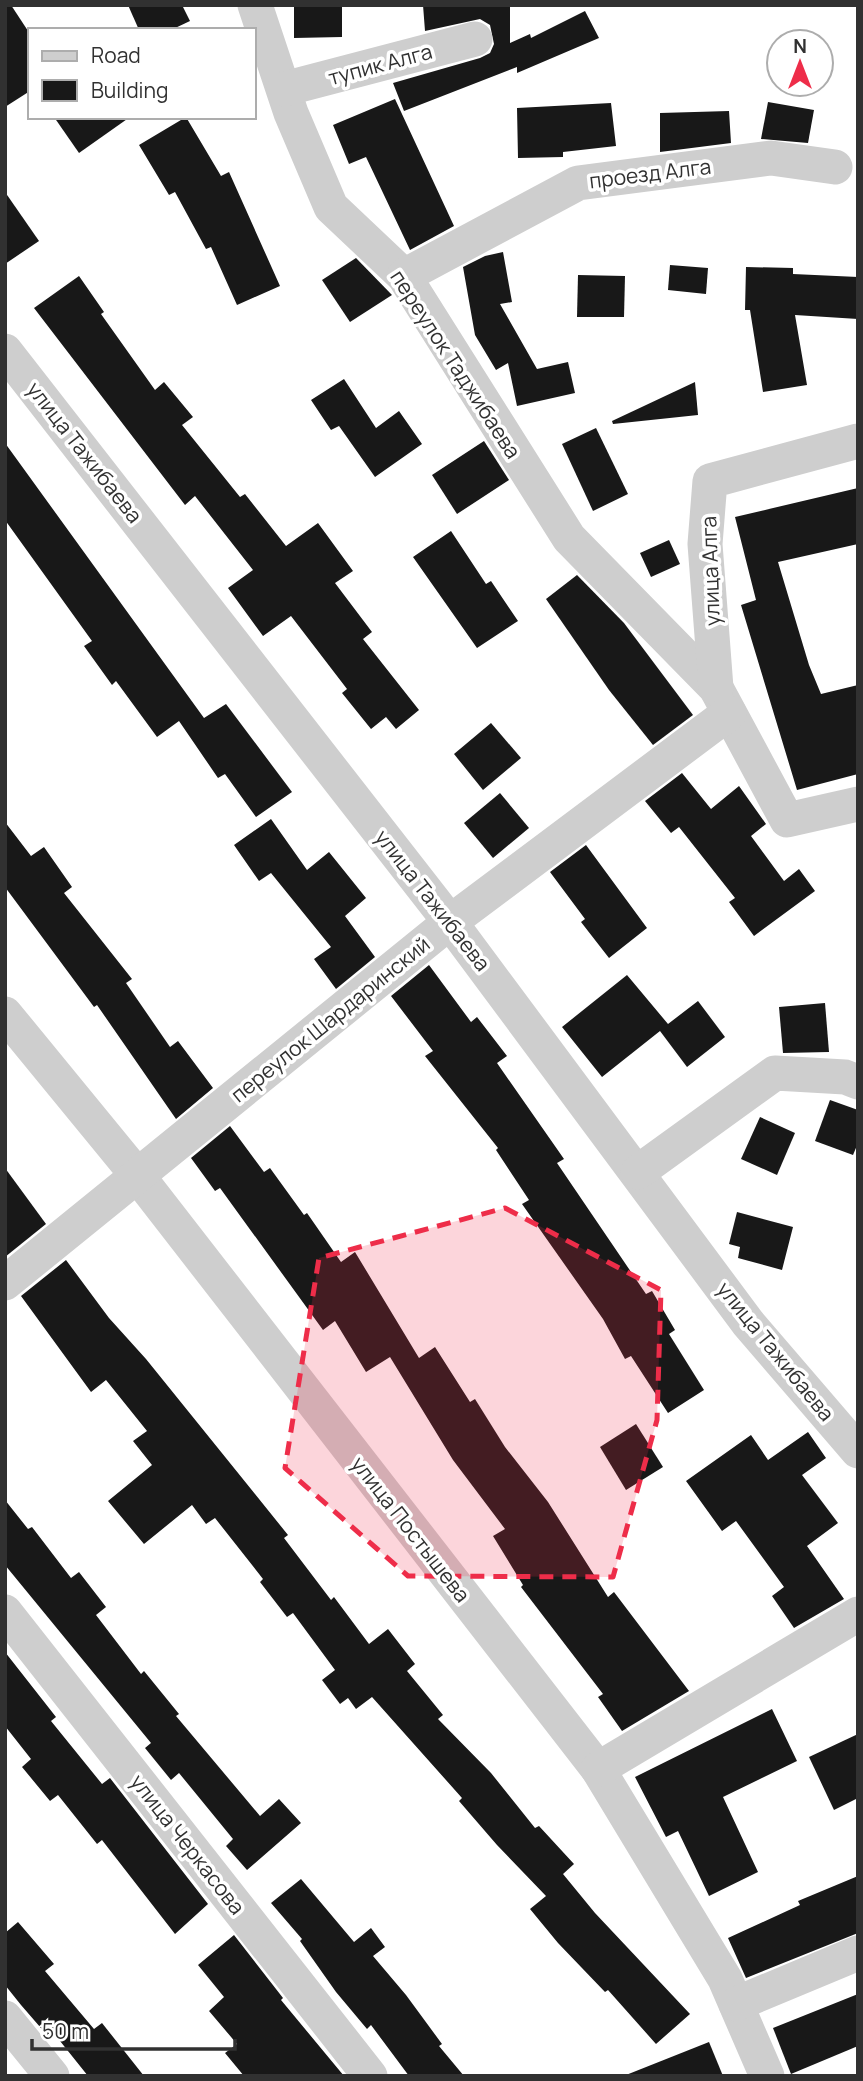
<svg xmlns="http://www.w3.org/2000/svg" width="863" height="2081" viewBox="0 0 863 2081" font-family="Manrope,sans-serif">
	<rect width="100%" height="100%" fill="#fff"/>
	<!-- building -->
	<g fill="#181818">
		<path d="M5 5H11L30 34V91L5 107Z"/>
		<path d="M128 5H182L190 21 171 30H139Z"/>
		<path d="M294 5H342V37L294 38Z"/>
		<path d="M423 5H510V43L530 34 531 38 585 11 599 38 517 73V67L404 111 393 83 480 58 490 53 494 44 490 25 480 19 425 31Z"/>
		<path d="M395 99 454 226 410 250 366 157 349 164 333 125Z"/>
		<path d="M768 102 814 110 808 143 761 139Z"/>
		<path d="M611 103 616 146 563 152V157L518 158 517 108Z"/>
		<path d="M729 111 731 143 660 152V113Z"/>
		<path d="M54 117H130L79 153Z"/>
		<path d="M186 117 221 176 229 172 280 286 237 305 211 247 206 249 175 192 169 195 139 145Z"/>
		<path d="M5 192 39 241 5 264Z"/>
		<path d="M503 252 512 302 500 304 537 369 568 362 575 393 517 406 508 363 496 370 475 335 463 267 485 256Z"/>
		<path d="M356 258 392 295 350 322 322 280Z"/>
		<path d="M670 265 708 268 706 294 668 290Z"/>
		<path d="M746 267 793 268V274L858 277V319L795 315 807 385 763 392 750 310H745Z"/>
		<path d="M578 275 625 276 624 317H577Z"/>
		<path d="M79 276 104 312 101 314 155 390 164 382 193 417 182 425 240 497 245 494 286 546 318 523 353 571 335 583 372 632 363 639 419 710 396 729 386 717 371 729 342 693 347 689 291 616 263 636 228 588 253 570 195 496 185 505 34 308Z"/>
		<path d="M344 379 376 428 399 411 422 444 375 477 339 426 331 430 311 400Z"/>
		<path d="M695 382 698 415 613 424 612 421Z"/>
		<path d="M596 428 628 494 593 511 562 444Z"/>
		<path d="M484 441 509 480 457 514 432 475Z"/>
		<path d="M5 443 204 718 226 704 292 792 256 817 225 774 218 778 179 721 157 737 116 681 112 685 84 646 92 641 5 520Z"/>
		<path d="M858 488V544L778 562 809 665 821 694 858 685V774L797 790 741 605 756 600 735 517Z"/>
		<path d="M451 531 486 584 491 581 518 621 477 648 413 557Z"/>
		<path d="M669 540 680 564 651 577 640 553Z"/>
		<path d="M577 575 624 623 693 715 653 745 609 690 546 599Z"/>
		<path d="M491 723 521 758 483 790 454 754Z"/>
		<path d="M682 773 711 809 739 786 766 824 751 836 784 881 799 869 815 891 754 936 729 902 735 898 679 827 671 833 645 801Z"/>
		<path d="M500 793 529 828 493 858 464 823Z"/>
		<path d="M271 819 307 870 329 852 366 898 345 916 375 957 336 989 314 959 331 947 271 873 259 881 234 845Z"/>
		<path d="M5 822 31 856 44 847 72 887 64 893 132 979 126 983 170 1047 178 1041 213 1088 176 1119 97 1005 94 1007 5 887Z"/>
		<path d="M586 845 647 928 609 958 581 922 585 919 550 872Z"/>
		<path d="M429 965 471 1022 477 1017 507 1056 497 1063 564 1159 557 1163 646 1294 652 1291 675 1330 669 1334 704 1390 668 1413 631 1356 625 1359 603 1319 522 1204 529 1200 496 1150 498 1148 425 1056 433 1051 391 996Z"/>
		<path d="M627 975 668 1024 698 1001 725 1037 687 1067 660 1031 602 1077 562 1027Z"/>
		<path d="M825 1003 829 1052 783 1053 779 1007Z"/>
		<path d="M830 1100 858 1110V1143L853 1155 815 1141Z"/>
		<path d="M760 1117 795 1133 777 1175 741 1159Z"/>
		<path d="M230 1126 264 1172 270 1168 304 1215 307 1213 341 1262 355 1252 419 1358 435 1347 470 1402 475 1399 505 1447 548 1502 608 1597 614 1592 689 1691 622 1731 598 1697 603 1694 521 1587 523 1585 493 1536 505 1529 453 1460 390 1357 366 1372 335 1321 323 1330 220 1188 215 1191 191 1158Z"/>
		<path d="M5 1168 46 1224 5 1257Z"/>
		<path d="M737 1212 793 1227 782 1270 738 1258 740 1247 729 1244Z"/>
		<path d="M66 1260 109 1318 146 1359 288 1535 284 1538 331 1600 334 1597 369 1644 388 1629 415 1664 407 1671 443 1715 438 1719 491 1773 535 1828 539 1826 574 1864 563 1874 595 1913 690 2014 656 2044 608 1990 605 1992 558 1943 530 1909 546 1896 497 1845 459 1801 462 1798 372 1697 356 1709 348 1698 340 1704 322 1680 335 1670 293 1613 287 1617 260 1582 263 1579 215 1518 206 1524 192 1505 144 1544 108 1501 152 1465 133 1441 147 1431 106 1380 91 1392 21 1296Z"/>
		<path d="M636 1424 663 1467 626 1490 600 1447Z"/>
		<path d="M808 1432 826 1458 802 1475 838 1523 807 1546 844 1599 794 1628 772 1596 784 1587 736 1521 722 1531 686 1481 751 1435 768 1460Z"/>
		<path d="M5 1500 28 1529 32 1527 71 1578 79 1572 106 1607 96 1615 141 1674 144 1671 179 1714 176 1716 260 1816 279 1799 301 1823 247 1870 226 1846 233 1839 179 1773 171 1780 145 1748 151 1743 5 1565Z"/>
		<path d="M5 1652 56 1717 51 1721 102 1784 110 1778 208 1904 175 1934 102 1840 97 1844 58 1795 50 1801 22 1767 31 1759 5 1726Z"/>
		<path d="M772 1709 797 1761 723 1797 758 1872 709 1896 678 1831 666 1837 635 1777Z"/>
		<path d="M858 1734V1798L834 1810 809 1757Z"/>
		<path d="M858 1876V1933L746 1978 728 1938 800 1905 798 1901Z"/>
		<path d="M301 1879 354 1942 371 1928 385 1947 373 1956 406 1995 442 2044 439 2046 464 2076H409L371 2025 367 2029 336 1992 300 1941 302 1939 271 1903Z"/>
		<path d="M18 1922 54 1964 45 1971 94 2029 102 2023 144 2076H88L52 2031 47 2035 21 2005 5 1985V1933Z"/>
		<path d="M234 1935 283 1998 281 2000 344 2076H244L225 2053 237 2044 209 2011 224 1997 198 1965Z"/>
		<path d="M858 1994V2046L791 2074 773 2028Z"/>
		<path d="M709 2042 723 2076H627L626 2075Z"/>
	</g>
	<g fill="none" stroke-linecap="round" stroke-linejoin="round">
		<!-- minor -->
		<g stroke="#cecece" stroke-width="35">
			<path d="M255 5 291 113 331 207 404 276 569 538 716 688 787 820 858 804"/>
			<path d="M284 89 475 39"/>
			<path d="M404 276 578 183 771 158 835 167"/>
			<path d="M5 351 450 922 748 1323 858 1451"/>
			<path d="M716 688 705 544 710 481 858 441"/>
			<path d="M5 1014 137 1175 598 1769 725 1979 767 2076"/>
			<path d="M638 1172 775 1073 845 1077 858 1082"/>
			<path d="M5 1283 450 922 729 713"/>
			<path d="M5 1612 370 2076"/>
			<path d="M598 1769 858 1614"/>
			<path d="M736 2004 858 1953"/>
			<path d="M5 2018 52 2076"/>
		</g>
	</g>
	<!-- marked area -->
	<path fill="#ee2d49" fill-opacity="0.2" stroke="#ee2d49" stroke-width="5" stroke-dasharray="14 9" stroke-linejoin="round" d="M505 1208 661 1290 657 1420 613 1577 408 1576 285 1468 319 1258Z"/>
	<g text-anchor="middle" dominant-baseline="central" stroke-width="7" stroke-linejoin="round" paint-order="stroke">
		<!-- street labels -->
		<g font-size="21" fill="#313131" stroke="#fff">
			<text transform="translate(380 64) rotate(-15)">тупик Алга</text>
			<text transform="translate(650 173) rotate(-7)">проезд Алга</text>
			<text transform="translate(456 364) rotate(57)">переулок Таджибаева</text>
			<text transform="translate(85 452) rotate(52)">улица Тажибаева</text>
			<text transform="translate(710 571) rotate(-92)">улица Алга</text>
			<text transform="translate(433 900) rotate(52)">улица Тажибаева</text>
			<text transform="translate(330 1019) rotate(-39)">переулок Шардаринский</text>
			<text transform="translate(776 1351) rotate(51)">улица Тажибаева</text>
			<text transform="translate(411 1529) rotate(52)">улица Постышева</text>
			<text transform="translate(188 1844) rotate(52)">улица Черкасова</text>
		</g>
	</g>
	<!-- border -->
	<rect width="863" height="2081" fill="none" stroke="#313131" stroke-width="14"/>
	<!-- legend -->
	<rect x="28" y="28" width="228" height="91" fill="#ffffff" stroke="#adadad" stroke-width="2"/>
	<rect x="42" y="51" width="35" height="10" fill="#cecece" stroke="#adadad" stroke-width="2"/>
	<text x="91" y="63" font-size="21" fill="#313131">Road</text>
	<rect x="42" y="80" width="35" height="21" fill="#181818" stroke="#adadad" stroke-width="2"/>
	<text x="91" y="98" font-size="21" fill="#313131">Building</text>
	<!-- north arrow -->
	<g transform="translate(800 63)"><circle r="33" fill="#ffffff" stroke="#adadad" stroke-width="2"/>
	<path d="M0-5L12 26L0 18L-12 26Z" fill="#ee2d49"/>
	<text y="-10" font-size="19" font-weight="bold" text-anchor="middle" fill="#313131">N</text>
	</g>
	<!-- scale -->
	<path d="M32 2039v10h203v-10" fill="none" stroke="#313131" stroke-width="3.5"/>
	<text x="42" y="2039" font-size="21" fill="#313131" stroke="#ffffff" stroke-width="5" paint-order="stroke">50 m</text>
</svg>
